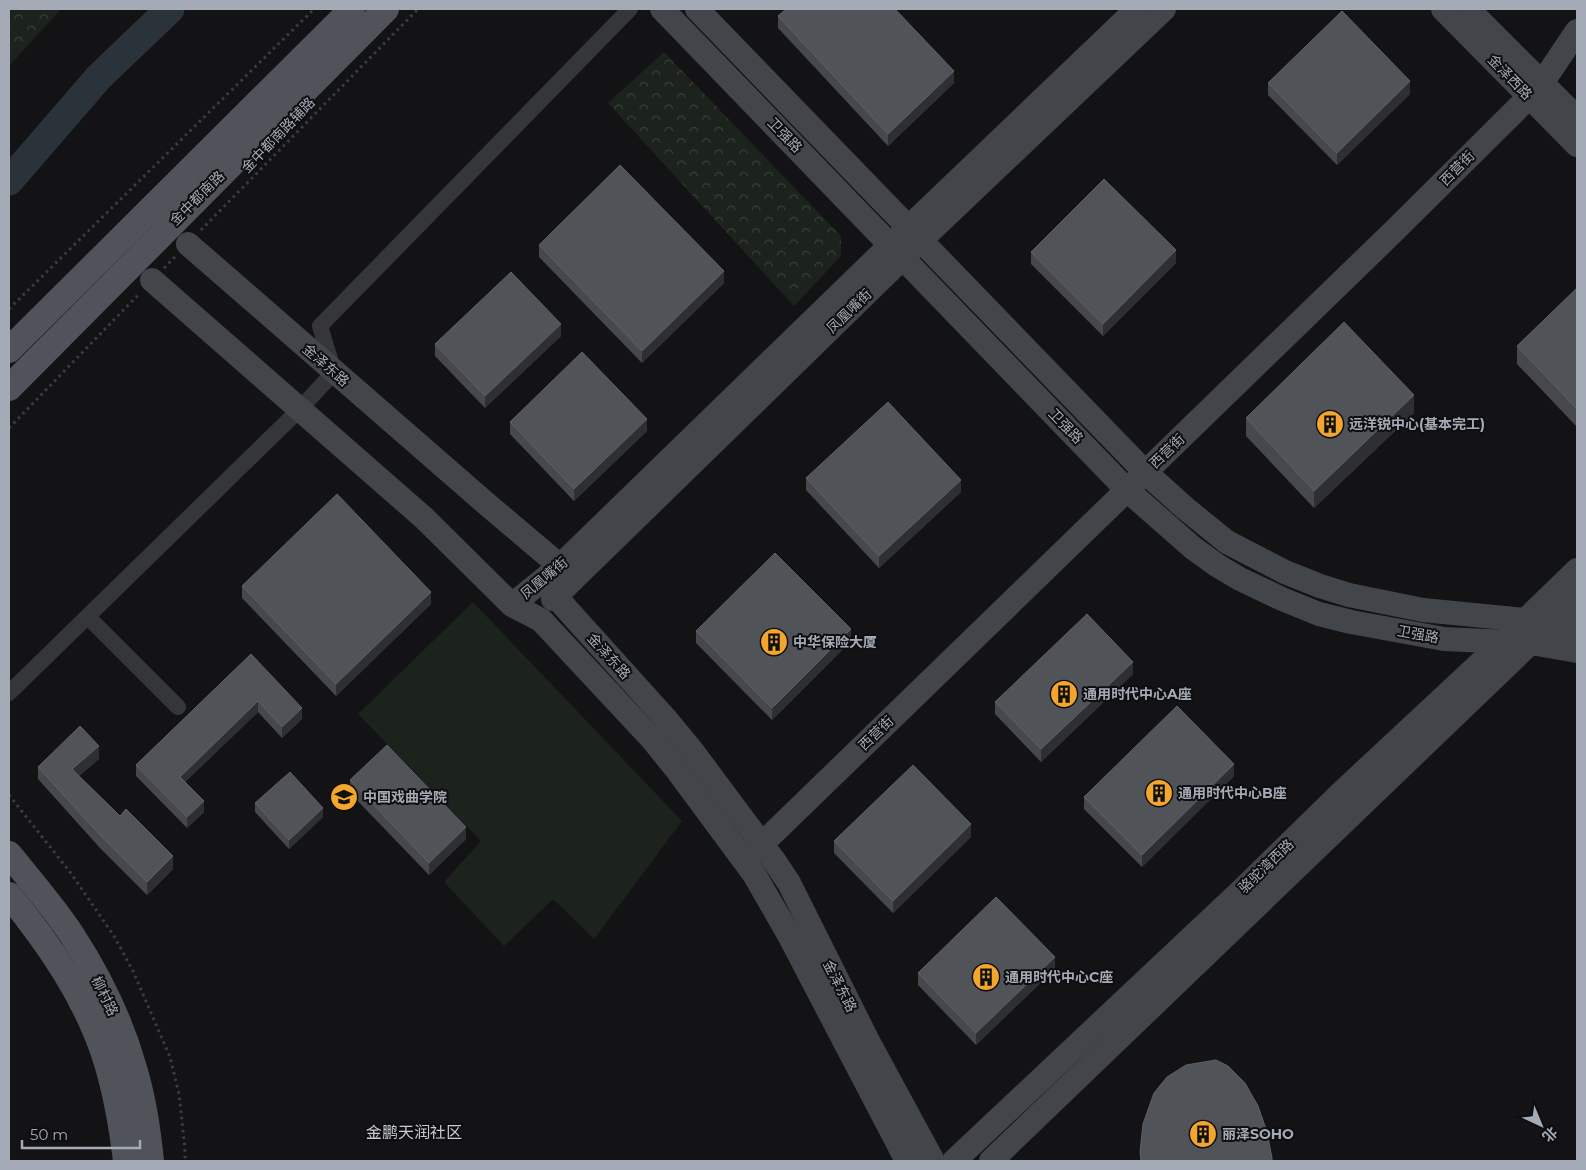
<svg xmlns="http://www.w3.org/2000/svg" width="1586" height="1170" viewBox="0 0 1586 1170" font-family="Montserrat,'Noto Sans SC',sans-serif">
	<defs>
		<pattern id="park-crowns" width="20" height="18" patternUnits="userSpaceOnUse" patternTransform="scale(1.25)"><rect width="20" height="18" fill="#1b231c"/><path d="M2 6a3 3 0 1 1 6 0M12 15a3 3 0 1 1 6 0" fill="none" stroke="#39403b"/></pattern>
	</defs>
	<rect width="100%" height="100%" fill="#131315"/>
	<!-- green -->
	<path fill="#1b231c" d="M473 602 682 821 594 939 553 899 504 946 444 882 481 841 358 714Z"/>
	<!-- park -->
	<g fill="url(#park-crowns)">
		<path d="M9 9H61L9 66Z"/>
		<path d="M664 52 841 236V256L794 306 608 103Z"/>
	</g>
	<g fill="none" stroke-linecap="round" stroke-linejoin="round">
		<!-- river -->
		<path stroke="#293339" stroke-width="29" d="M9 181 99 77 170 9"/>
		<!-- path -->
		<g stroke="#3a3d41" stroke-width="3" stroke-dasharray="2.5 4" stroke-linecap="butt">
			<path d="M201 230 418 9"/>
			<path d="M164 268 176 256"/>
			<path d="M9 309 314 9"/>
			<path d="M9 428 139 294"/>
			<path d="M9 795 70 872 114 936 133 971 170 1057 179 1094 185 1149V1161"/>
		</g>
		<!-- street -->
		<g stroke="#34363a" stroke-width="16">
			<path d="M88 617 178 707"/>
			<path d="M9 693 300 409 334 372 320 326 630 9"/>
		</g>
		<!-- secondary -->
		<g stroke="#42454a" stroke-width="24">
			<path d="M662 9 1127 490 1193 548 1218 566 1240 579 1282 599 1319 614 1351 622 1444 639 1531 643 1577 651"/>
			<path d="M697 9 1145 472 1185 508 1227 542 1285 572 1320 586 1349 595 1423 610 1526 620 1577 627"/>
			<path d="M1443 9 1577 145"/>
			<path d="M1468 9 1577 118"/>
			<path d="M188 244 489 506 560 566 555 596 665 718 693 752 775 862 789 883 869 1043 933 1161"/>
			<path d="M152 280 424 518 512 605 541 620 652 739 677 770 754 874 789 935 907 1161"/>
			<path d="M553 599 921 240 1164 9"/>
			<path d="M512 605 560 566 909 227 1137 9"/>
			<path d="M744 859 762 844 1395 230 1529 97 1542 83 1577 31"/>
			<path d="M954 1161 1242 890 1340 794 1503 642 1577 570"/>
			<path d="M991 1161 1577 598"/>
		</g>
		<!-- primary -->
		<g stroke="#505359" stroke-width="26">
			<path d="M9 350 352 9"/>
			<path d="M9 388 386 9"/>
			<path d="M9 854C30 880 53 906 72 935 98 975 121 1022 134 1068 143 1098 148 1130 151 1161"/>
			<path d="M9 895C49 944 87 999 106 1060 116 1093 122 1127 126 1161"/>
		</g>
	</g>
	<!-- wall -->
	<g fill="#46484d">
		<path d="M778 16 954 83 888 146 778 28Z"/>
		<path d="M1268 83 1410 94 1337 165 1268 95Z"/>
		<path d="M539 245 724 283 642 363 539 257Z"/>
		<path d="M1031 252 1176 263 1103 336 1031 264Z"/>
		<path d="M1577 288V427L1517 364V346Z"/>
		<path d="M561 336 485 408 435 356V344Z"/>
		<path d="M1414 413 1314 508 1246 436V418Z"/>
		<path d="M510 422 647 431 574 501 510 434Z"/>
		<path d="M806 478 961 492 879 568 806 490Z"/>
		<path d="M242 586 431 604 336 696 242 598Z"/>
		<path d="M696 631 851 641 772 720 696 643Z"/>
		<path d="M251 654 302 719 282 738 258 712 185 782 204 812 187 828 136 776V765Z"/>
		<path d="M1133 674 1041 762 995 714V702Z"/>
		<path d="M99 759 79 776 173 869 147 895 100 848 38 779V767Z"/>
		<path d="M1234 776 1142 867 1084 809V797Z"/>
		<path d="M350 780 466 839 429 875 350 793Z"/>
		<path d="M255 803 323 817 289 849 255 812Z"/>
		<path d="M971 837 893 913 834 853V841Z"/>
		<path d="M1055 969 976 1045 918 985V973Z"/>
	</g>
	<!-- shaded-wall -->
	<g fill="#2d2f32">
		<path d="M954 71V83L888 146V134Z"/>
		<path d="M1410 81V94L1337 165V153Z"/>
		<path d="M1176 250V263L1103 336V324Z"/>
		<path d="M724 271V283L642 363V351Z"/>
		<path d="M561 324V336L485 408V396Z"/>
		<path d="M1414 395V413L1314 508V491Z"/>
		<path d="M647 419V431L574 501V489Z"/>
		<path d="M961 480V492L879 568V556Z"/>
		<path d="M431 592V604L336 696V684Z"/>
		<path d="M851 629V641L772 720V708Z"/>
		<path d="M1133 662V674L1041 762V749Z"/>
		<path d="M258 701V712L180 787V777Z"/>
		<path d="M302 708V719L282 738V727Z"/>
		<path d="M99 746V759L72 782V769Z"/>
		<path d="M1234 764V776L1142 867V855Z"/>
		<path d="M204 801V812L187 828V817Z"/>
		<path d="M323 808V817L289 849V840Z"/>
		<path d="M971 824V837L893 913V901Z"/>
		<path d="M466 827V839L429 875V863Z"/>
		<path d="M173 856V869L147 895V882Z"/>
		<path d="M1055 957V969L976 1045V1033Z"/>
	</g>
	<!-- building -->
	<g fill="#505358" stroke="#5e6167">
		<path d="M786 9H895L954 71 888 134 778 16Z"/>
		<path d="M1342 11 1410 81 1337 153 1268 83Z"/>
		<path d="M620 165 724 271 642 351 539 245Z"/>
		<path d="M1104 179 1176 250 1103 324 1031 252Z"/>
		<path d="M511 272 561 324 485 396 435 344Z"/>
		<path d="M1577 288V409L1517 346Z"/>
		<path d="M1344 322 1414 395 1314 491 1246 418Z"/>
		<path d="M582 352 647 419 574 489 510 422Z"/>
		<path d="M888 402 961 480 879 556 806 478Z"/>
		<path d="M337 494 431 592 336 684 242 586Z"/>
		<path d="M775 553 851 629 772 708 696 631Z"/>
		<path d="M1087 614 1133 662 1041 749 995 702Z"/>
		<path d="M251 654 302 708 282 727 258 701 180 777 204 801 187 817 136 765Z"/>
		<path d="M1177 706 1234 764 1142 855 1084 797Z"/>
		<path d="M80 726 99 746 72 769 120 816 126 809 173 856 147 882 100 835 38 767Z"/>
		<path d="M387 745 466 827 429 863 350 780Z"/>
		<path d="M913 765 971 824 893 901 834 841Z"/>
		<path d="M290 772 323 808 289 840 255 803Z"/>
		<path d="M996 897 1055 957 976 1033 918 973Z"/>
		<path d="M1216 1060 1228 1066 1245 1083 1258 1106 1267 1132 1272 1158V1161H1141L1140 1152 1143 1124 1154 1093 1167 1077 1186 1065Z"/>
	</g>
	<!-- icons -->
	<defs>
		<g id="building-disc" transform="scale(1.4375)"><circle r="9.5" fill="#f3a52d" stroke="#0e0e10"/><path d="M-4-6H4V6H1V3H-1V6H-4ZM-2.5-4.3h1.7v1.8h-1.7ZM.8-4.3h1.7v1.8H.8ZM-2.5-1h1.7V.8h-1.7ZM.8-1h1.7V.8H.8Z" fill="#111"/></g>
		<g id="university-disc" transform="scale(1.4375)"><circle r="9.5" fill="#f3a52d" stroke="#0e0e10"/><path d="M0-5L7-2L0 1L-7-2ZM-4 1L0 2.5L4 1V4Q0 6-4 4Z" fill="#111"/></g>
	</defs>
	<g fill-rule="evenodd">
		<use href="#building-disc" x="1330" y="424"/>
		<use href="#building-disc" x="774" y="642"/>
		<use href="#building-disc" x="1064" y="694"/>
		<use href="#building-disc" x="1159" y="793"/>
		<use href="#university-disc" x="344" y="797"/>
		<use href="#building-disc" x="986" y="977"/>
		<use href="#building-disc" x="1203" y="1134"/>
	</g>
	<g text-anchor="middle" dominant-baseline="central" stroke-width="4" stroke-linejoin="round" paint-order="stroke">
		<!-- street labels -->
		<g font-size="14" fill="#a5abb6" stroke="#0e0e10">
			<text transform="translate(1510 77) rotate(46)">金泽西路</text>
			<text transform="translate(278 135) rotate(-46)">金中都南路辅路</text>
			<text transform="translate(785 135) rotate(46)">卫强路</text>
			<text transform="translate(1457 168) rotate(-45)">西营街</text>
			<text transform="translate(197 198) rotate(-45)">金中都南路</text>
			<text transform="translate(849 311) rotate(-44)">凤凰嘴街</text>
			<text transform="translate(326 365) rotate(41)">金泽东路</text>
			<text transform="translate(1066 426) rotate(46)">卫强路</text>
			<text transform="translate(1167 451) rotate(-44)">西营街</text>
			<text transform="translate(544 578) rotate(-40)">凤凰嘴街</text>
			<text transform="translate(1418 634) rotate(10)">卫强路</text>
			<text transform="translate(609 656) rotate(48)">金泽东路</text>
			<text transform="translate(876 733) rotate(-44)">西营街</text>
			<text transform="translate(1266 866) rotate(-44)">骆驼湾西路</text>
			<text transform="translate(840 986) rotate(63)">金泽东路</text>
			<text transform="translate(105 996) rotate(64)">柳村路</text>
		</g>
		<!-- poi labels -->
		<g font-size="14" font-weight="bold" fill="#a5abb6" stroke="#0e0e10" text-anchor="start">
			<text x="1349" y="424">远洋锐中心(基本完工)</text>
			<text x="793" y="642">中华保险大厦</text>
			<text x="1083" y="694">通用时代中心A座</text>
			<text x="1178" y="793">通用时代中心B座</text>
			<text x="363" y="797">中国戏曲学院</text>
			<text x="1005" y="977">通用时代中心C座</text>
			<text x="1222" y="1134">丽泽SOHO</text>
		</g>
		<!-- quarter labels -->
		<g font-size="16" fill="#c6cad2" stroke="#0e0e10">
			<text x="414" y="1132">金鹏天润社区</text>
		</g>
	</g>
	<!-- border -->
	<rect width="1586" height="1170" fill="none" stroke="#a5abb6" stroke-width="20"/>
	<!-- north arrow -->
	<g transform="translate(1541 1125) rotate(136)" stroke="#0e0e10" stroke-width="4" paint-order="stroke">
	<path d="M0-4L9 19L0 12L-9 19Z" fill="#a5abb6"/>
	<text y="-8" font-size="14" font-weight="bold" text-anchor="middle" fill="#a5abb6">北</text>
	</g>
	<!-- scale -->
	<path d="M22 1140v8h118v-8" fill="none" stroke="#a5abb6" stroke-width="2.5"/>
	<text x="30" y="1140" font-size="15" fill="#a5abb6" stroke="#0e0e10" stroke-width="4" paint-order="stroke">50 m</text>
</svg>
